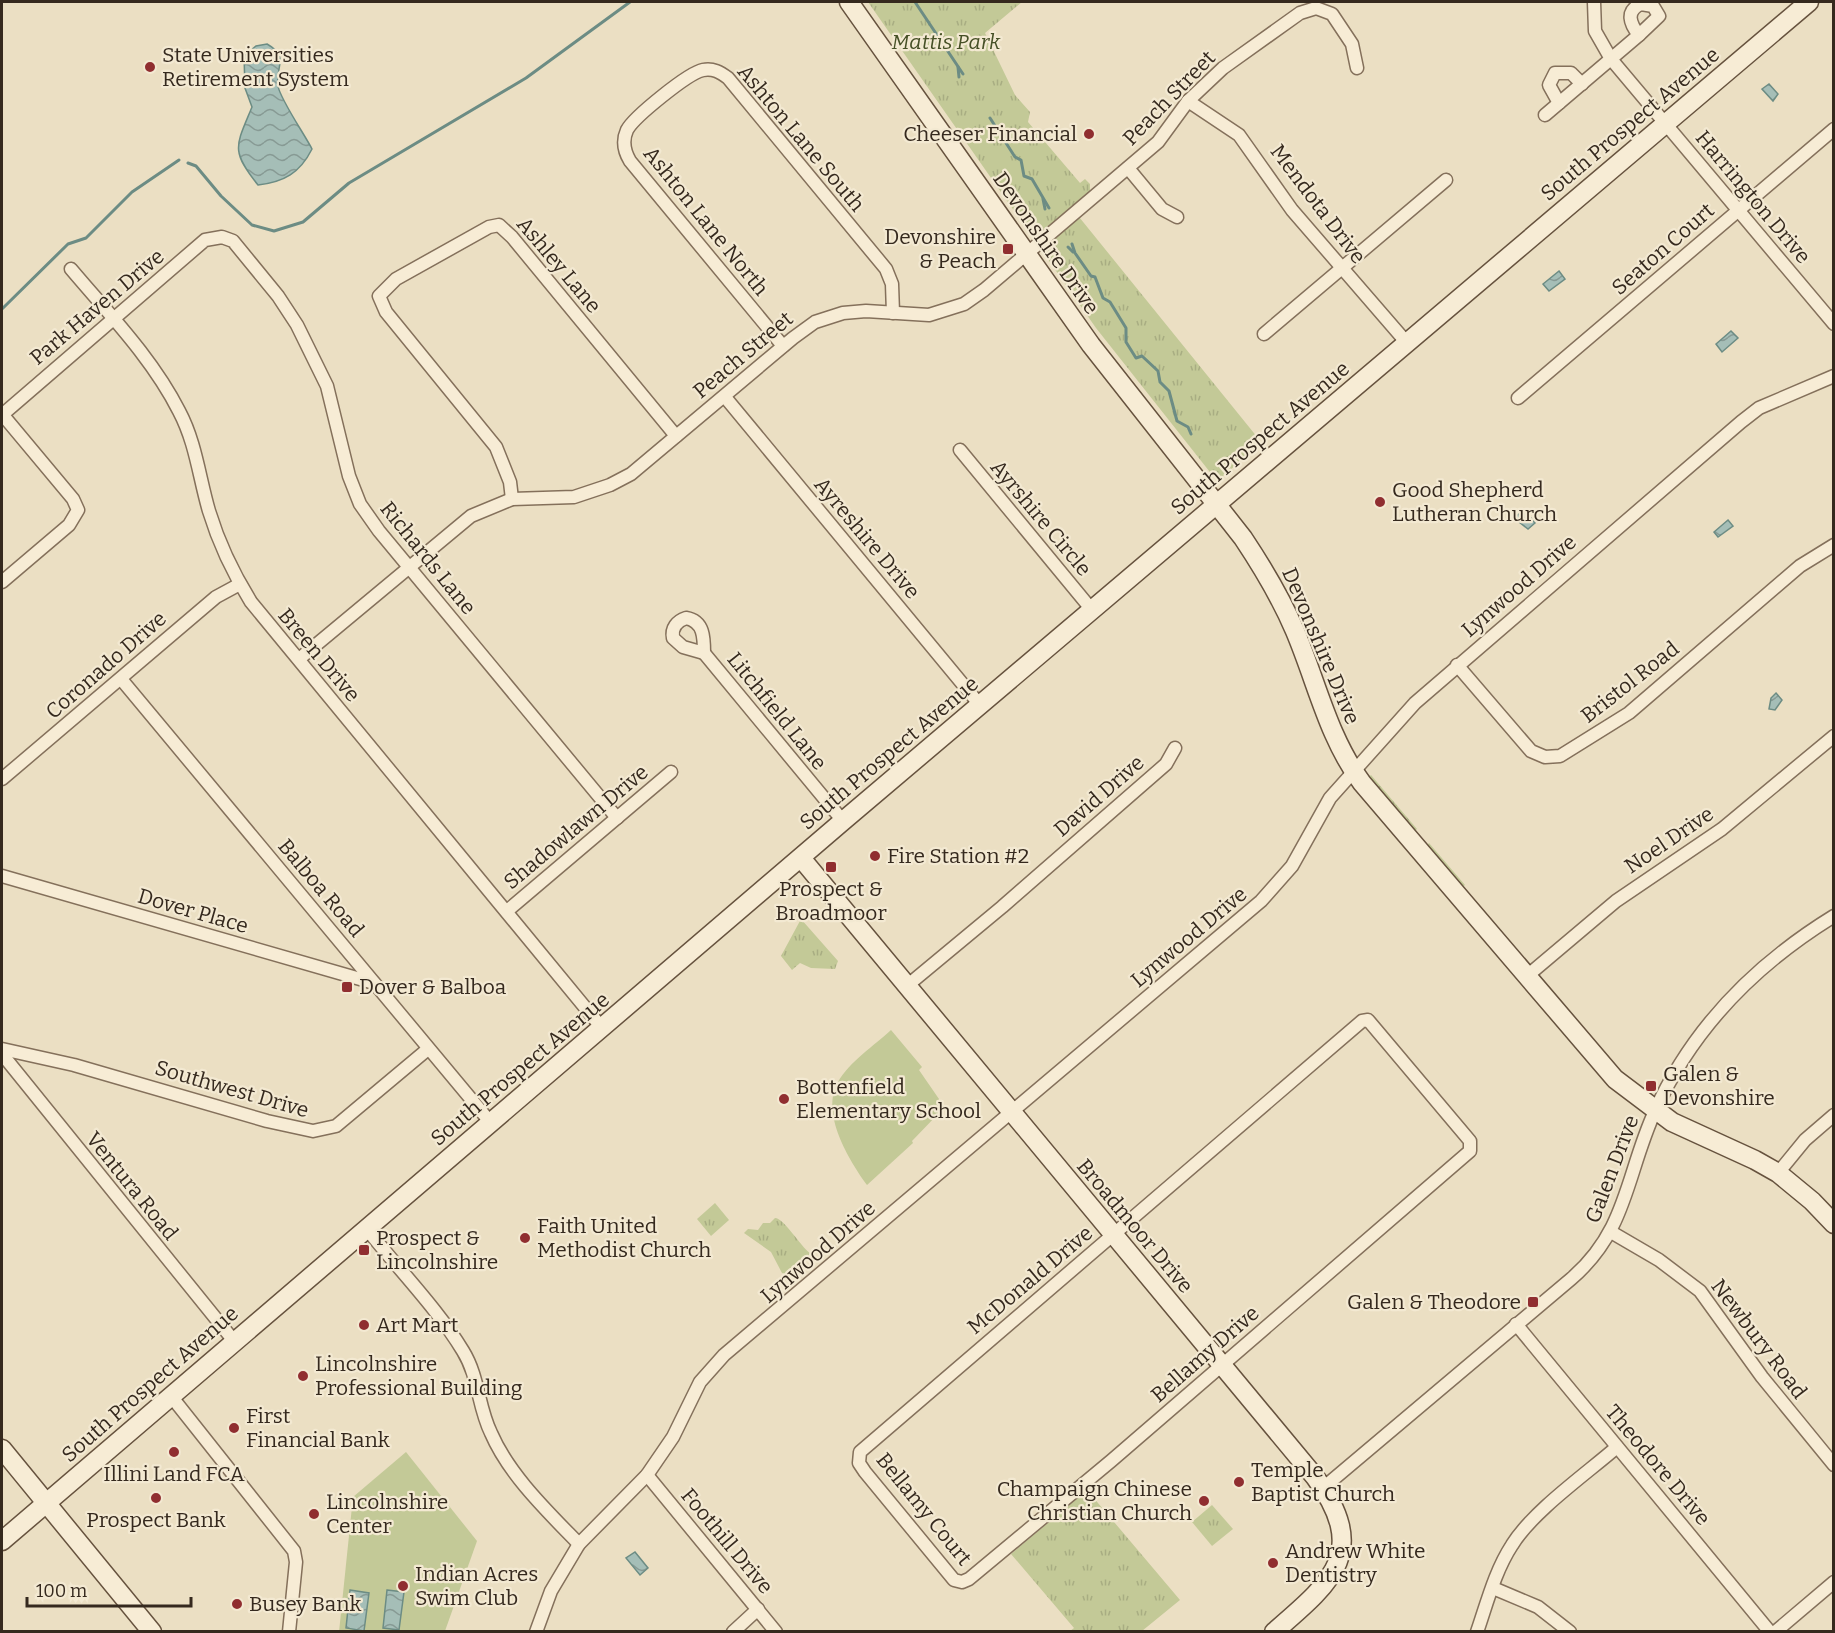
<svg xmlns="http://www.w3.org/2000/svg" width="1835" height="1633" viewBox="0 0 1835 1633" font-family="Bitter,serif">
	<defs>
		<pattern id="grass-tufts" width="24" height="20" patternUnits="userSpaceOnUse" patternTransform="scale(1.5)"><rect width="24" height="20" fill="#c3c997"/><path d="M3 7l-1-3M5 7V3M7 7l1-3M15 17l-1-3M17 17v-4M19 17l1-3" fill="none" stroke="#a8ad82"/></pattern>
		<pattern id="water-waves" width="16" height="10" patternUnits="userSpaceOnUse" patternTransform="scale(1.5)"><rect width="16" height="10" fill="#a5beb7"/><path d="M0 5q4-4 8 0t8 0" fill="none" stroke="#879a94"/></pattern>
	</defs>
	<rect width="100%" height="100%" fill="#ebdfc3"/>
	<!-- grass -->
	<g fill="url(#grass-tufts)">
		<path d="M868 2H1022L985 33 1015 95 1030 112 1028 122 1080 183 1085 179 1090 184V191L1071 207 1262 443 1217 481 1096 328Z"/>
		<path d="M1371 775 1417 829 1412 833 1367 779Z"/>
		<path d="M1429 843 1465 885 1461 888 1427 846Z"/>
		<path d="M801 919 838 961 835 969 811 968 800 963 792 970 781 956Z"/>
		<path d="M715 1203 729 1220 711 1236 697 1219Z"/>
		<path d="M775 1218C784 1218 800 1246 810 1253 808 1260 794 1264 789 1275L782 1273 771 1252 744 1233 748 1229 758 1230 763 1223H770Z"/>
		<path d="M1087 1490 1180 1600 1142 1631H1070L1074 1628 1011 1554Z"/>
		<path d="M1212 1505 1233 1529 1212 1546 1192 1522Z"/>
	</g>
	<!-- pitch -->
	<g fill="#c3c997">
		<path d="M891 1030 922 1067 919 1070 939 1099 938 1114 912 1141 913 1143 867 1185C849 1160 820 1113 838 1082 849 1062 874 1046 891 1030Z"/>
		<path d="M406 1452 477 1541 445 1631 339 1632 353 1497Z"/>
	</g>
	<!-- water -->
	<g fill="url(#water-waves)" stroke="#6c8c84" stroke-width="1.5">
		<path d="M267 44C290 57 275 67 278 86 280 99 305 135 312 149 300 173 284 182 258 185 230 150 236 146 252 107L245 88 244 56 256 46Z"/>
		<path d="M1769 84 1778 94 1773 101 1762 89Z"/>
		<path d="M1559 271 1565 279 1549 291 1543 284Z"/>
		<path d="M1731 331 1738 338 1722 352 1716 344Z"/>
		<path d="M1524 510 1535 523 1528 529 1514 518Z"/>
		<path d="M1728 520 1733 526 1718 537 1714 532Z"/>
		<path d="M1776 693 1782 700 1775 710 1769 709 1771 698Z"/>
		<path d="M635 1552 648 1568 640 1575 626 1558Z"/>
		<path d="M350 1590 369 1593 364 1631 346 1628Z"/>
		<path d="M387 1590 404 1592 399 1630 383 1628Z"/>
	</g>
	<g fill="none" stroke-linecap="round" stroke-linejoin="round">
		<!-- stream -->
		<g stroke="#6c8c84" stroke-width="3">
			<path d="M915 2 963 74"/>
			<path d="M958 67 959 77"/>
			<path d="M990 118 1015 157 1021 160 1024 176 1032 179 1049 208"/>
			<path d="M188 163 196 166 221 196 252 225 274 231 303 222 349 183 526 78 630 2"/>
			<path d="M1043 199 1045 209"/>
			<path d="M1072 244 1075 253 1091 276 1095 277 1103 298 1110 302 1126 328V342L1136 358 1142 356 1158 371 1160 382 1169 391 1177 421 1188 427 1191 434"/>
			<path d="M1068 247 1073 252"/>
			<path d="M2 309 68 244 86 238 132 192 179 160"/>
		</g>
		<!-- street casing -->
		<g stroke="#84705b" stroke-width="15">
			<g id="street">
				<path d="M1594 2 1595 31 1611 59 1834 324"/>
				<path d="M1641 4 1653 6 1659 16 1639 35C1630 24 1625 11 1641 4Z"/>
				<path d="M1188 101 1239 135 1292 210 1407 343"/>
				<path d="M1559 103 1549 85 1555 73H1571L1582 84"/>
				<path d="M1545 115 1639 35"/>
				<path d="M1128 168 1162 209 1177 217"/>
				<path d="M71 269C109 314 152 358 179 411 196 443 199 477 209 511 219 544 233 573 251 602L602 1028"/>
				<path d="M1264 334 1446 180"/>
				<path d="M783 346 630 161C624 151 622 141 627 130 634 117 688 73 703 70 713 68 720 72 728 78L886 269 892 284 893 313"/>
				<path d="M725 397 980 705"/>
				<path d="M1518 398 1834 129"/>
				<path d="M2 415 205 240 222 237 233 241 278 296 297 325 327 386 349 476 360 504 379 531 617 818"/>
				<path d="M960 450 1092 610"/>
				<path d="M512 499 510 482 496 447 386 312 379 296 396 279 489 227 499 225 512 237 676 436"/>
				<path d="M2 582 69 525 78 510 73 499 2 414"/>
				<path d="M686 618C704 621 704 638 704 653L683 647 673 638C671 628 677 621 686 618Z"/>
				<path d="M704 653 843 821"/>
				<path d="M299 659 471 516 512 499 574 497 610 485 631 474 793 338 815 322 843 313 866 311 929 315 964 304 984 290 1158 142 1188 101 1223 68 1300 13 1316 8 1332 14 1352 44 1357 68"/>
				<path d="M1457 665 1531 751 1545 757 1560 756 1629 713 1800 566 1834 545"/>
				<path d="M121 679 491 1123"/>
				<path d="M2 779 216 597 240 584"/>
				<path d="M2 876 374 983"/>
				<path d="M507 911 671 772"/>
				<path d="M1526 977 1616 901 1722 829 1834 736"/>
				<path d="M908 985 1002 907 1166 764 1175 748"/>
				<path d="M1368 1020 1470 1141V1151L1111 1461 969 1579 962 1582 954 1580 865 1472 859 1463 860 1452 1362 1021Z"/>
				<path d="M2 1049 74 1065 267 1121 313 1131 336 1126 428 1049"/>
				<path d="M2 1054 234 1341"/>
				<path d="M1778 1173 1805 1140 1834 1115"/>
				<path d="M367 1229C398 1269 437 1308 463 1351 479 1377 478 1407 491 1433 509 1475 548 1512 579 1544"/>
				<path d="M1611 1232 1659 1260 1700 1291 1762 1377 1834 1465"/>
				<path d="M1516 1324 1770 1632"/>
				<path d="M171 1396 294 1551 296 1562 289 1632"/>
				<path d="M647 1475 776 1632"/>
				<path d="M1323 1488 1571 1279C1628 1230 1626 1174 1655 1111 1693 1027 1756 964 1834 916"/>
				<path d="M1493 1588 1538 1607 1570 1632"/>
				<path d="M536 1632 551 1591 579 1544 647 1475 673 1437 700 1382 724 1355 1261 901 1292 866 1330 798 1415 703 1741 422 1759 408 1834 376"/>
				<path d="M733 1632 758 1609"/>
				<path d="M1477 1632C1487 1603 1495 1571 1512 1545 1533 1511 1586 1474 1617 1447"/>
				<path d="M1775 1632 1834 1582"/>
			</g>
		</g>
		<!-- secondary casing -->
		<g stroke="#66523e" stroke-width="21">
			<g id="secondary">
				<path d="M849 2 1091 345 1243 538C1263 568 1281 598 1295 631 1317 683 1328 737 1362 783L1615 1079 1672 1122 1755 1160 1778 1173 1812 1201 1834 1224"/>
				<path d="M801 858 1315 1477C1370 1552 1332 1582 1274 1632"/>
				<path d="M2 1449 152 1632"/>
				<path d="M2 1541 843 821 1809 2"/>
			</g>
		</g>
		<!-- street -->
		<use href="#street" stroke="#f7ecd5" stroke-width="12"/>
		<!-- secondary -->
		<use href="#secondary" stroke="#f7ecd5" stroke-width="18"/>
	</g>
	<!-- markers -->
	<g fill="#902e30" stroke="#f3e9d2" stroke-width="2">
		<circle cx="150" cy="67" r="6"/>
		<circle cx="1089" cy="134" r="6"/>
		<rect x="1002" y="243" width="12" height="12" rx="3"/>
		<circle cx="1380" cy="502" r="6"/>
		<circle cx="875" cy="856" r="6"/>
		<rect x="825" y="861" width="12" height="12" rx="3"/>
		<rect x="341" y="981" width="12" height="12" rx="3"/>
		<rect x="1645" y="1080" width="12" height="12" rx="3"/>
		<circle cx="784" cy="1099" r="6"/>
		<circle cx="525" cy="1238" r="6"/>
		<rect x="358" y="1244" width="12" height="12" rx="3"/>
		<rect x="1527" y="1296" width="12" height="12" rx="3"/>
		<circle cx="364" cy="1325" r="6"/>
		<circle cx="303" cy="1376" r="6"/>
		<circle cx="234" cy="1428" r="6"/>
		<circle cx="174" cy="1452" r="6"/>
		<circle cx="1239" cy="1482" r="6"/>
		<circle cx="156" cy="1498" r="6"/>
		<circle cx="1204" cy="1501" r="6"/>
		<circle cx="314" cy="1514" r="6"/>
		<circle cx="1273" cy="1563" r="6"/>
		<circle cx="403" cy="1586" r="6"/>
		<circle cx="237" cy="1604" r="6"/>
	</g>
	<g text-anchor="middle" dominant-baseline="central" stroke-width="4.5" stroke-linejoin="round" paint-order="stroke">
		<!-- park labels -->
		<g font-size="21" font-style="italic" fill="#465026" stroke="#f3e9d2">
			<text x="946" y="42">Mattis Park</text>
		</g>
		<!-- poi labels -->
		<g font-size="21" fill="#35291e" stroke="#f3e9d2" text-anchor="start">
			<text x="162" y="55">State Universities<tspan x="162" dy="24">Retirement System</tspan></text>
			<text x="1077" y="134" text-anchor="end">Cheeser Financial</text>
			<text x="996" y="237" text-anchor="end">Devonshire<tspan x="996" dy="24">&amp; Peach</tspan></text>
			<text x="1392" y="490">Good Shepherd<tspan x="1392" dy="24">Lutheran Church</tspan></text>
			<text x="887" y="856">Fire Station #2</text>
			<text x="831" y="889" text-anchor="middle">Prospect &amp;<tspan x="831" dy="24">Broadmoor</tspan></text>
			<text x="359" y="987">Dover &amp; Balboa</text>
			<text x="1663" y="1074">Galen &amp;<tspan x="1663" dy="24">Devonshire</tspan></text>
			<text x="796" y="1087">Bottenfield<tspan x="796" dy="24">Elementary School</tspan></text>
			<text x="537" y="1226">Faith United<tspan x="537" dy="24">Methodist Church</tspan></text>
			<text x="376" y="1238">Prospect &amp;<tspan x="376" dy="24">Lincolnshire</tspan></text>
			<text x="1521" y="1302" text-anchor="end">Galen &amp; Theodore</text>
			<text x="376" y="1325">Art Mart</text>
			<text x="315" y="1364">Lincolnshire<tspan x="315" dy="24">Professional Building</tspan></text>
			<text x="246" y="1416">First<tspan x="246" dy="24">Financial Bank</tspan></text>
			<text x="1251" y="1470">Temple<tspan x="1251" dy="24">Baptist Church</tspan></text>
			<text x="174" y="1474" text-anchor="middle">Illini Land FCA</text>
			<text x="1192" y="1489" text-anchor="end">Champaign Chinese<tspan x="1192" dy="24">Christian Church</tspan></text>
			<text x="326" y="1502">Lincolnshire<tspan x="326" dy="24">Center</tspan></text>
			<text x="156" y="1520" text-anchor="middle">Prospect Bank</text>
			<text x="1285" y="1551">Andrew White<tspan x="1285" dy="24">Dentistry</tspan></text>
			<text x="415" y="1574">Indian Acres<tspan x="415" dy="24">Swim Club</tspan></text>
			<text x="249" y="1604">Busey Bank</text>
		</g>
		<!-- street labels -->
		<g font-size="21" fill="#35291e" stroke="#f3e9d2">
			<text transform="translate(1169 98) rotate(-46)">Peach Street</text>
			<text transform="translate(1630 124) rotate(-40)">South Prospect Avenue</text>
			<text transform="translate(801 138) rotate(50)">Ashton Lane South</text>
			<text transform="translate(1753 197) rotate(50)">Harrington Drive</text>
			<text transform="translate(1318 204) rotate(53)">Mendota Drive</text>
			<text transform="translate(706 221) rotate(51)">Ashton Lane North</text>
			<text transform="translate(1046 243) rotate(55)">Devonshire Drive</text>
			<text transform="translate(1663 249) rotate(-41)">Seaton Court</text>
			<text transform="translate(559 265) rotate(50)">Ashley Lane</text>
			<text transform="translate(97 307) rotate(-40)">Park Haven Drive</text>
			<text transform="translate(743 355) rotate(-40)">Peach Street</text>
			<text transform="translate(1260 438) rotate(-40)">South Prospect Avenue</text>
			<text transform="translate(1041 518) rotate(50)">Ayrshire Circle</text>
			<text transform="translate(867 538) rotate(50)">Ayreshire Drive</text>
			<text transform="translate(428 558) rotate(51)">Richards Lane</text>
			<text transform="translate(1519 586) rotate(-41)">Lynwood Drive</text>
			<text transform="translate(1321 646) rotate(67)">Devonshire Drive</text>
			<text transform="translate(319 655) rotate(50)">Breen Drive</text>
			<text transform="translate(106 665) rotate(-41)">Coronado Drive</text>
			<text transform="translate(1630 682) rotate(-38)">Bristol Road</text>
			<text transform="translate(777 711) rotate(51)">Litchfield Lane</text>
			<text transform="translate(889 753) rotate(-40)">South Prospect Avenue</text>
			<text transform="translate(1099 796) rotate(-41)">David Drive</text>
			<text transform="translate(576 827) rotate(-40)">Shadowlawn Drive</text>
			<text transform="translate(1669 840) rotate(-34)">Noel Drive</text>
			<text transform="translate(321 888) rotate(50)">Balboa Road</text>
			<text transform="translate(193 911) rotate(16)">Dover Place</text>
			<text transform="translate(1189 937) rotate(-40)">Lynwood Drive</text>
			<text transform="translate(520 1069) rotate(-40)">South Prospect Avenue</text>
			<text transform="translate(232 1089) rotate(16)">Southwest Drive</text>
			<text transform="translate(1612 1169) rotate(-69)">Galen Drive</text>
			<text transform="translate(132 1186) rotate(51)">Ventura Road</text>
			<text transform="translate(1135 1226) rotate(50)">Broadmoor Drive</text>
			<text transform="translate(818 1252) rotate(-41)">Lynwood Drive</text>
			<text transform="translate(1030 1280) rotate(-40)">McDonald Drive</text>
			<text transform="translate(1759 1339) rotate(53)">Newbury Road</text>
			<text transform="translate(1205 1354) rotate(-41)">Bellamy Drive</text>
			<text transform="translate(150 1384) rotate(-41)">South Prospect Avenue</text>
			<text transform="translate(1658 1465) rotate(50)">Theodore Drive</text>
			<text transform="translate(924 1509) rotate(51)">Bellamy Court</text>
			<text transform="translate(727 1541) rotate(50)">Foothill Drive</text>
		</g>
	</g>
	<!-- border -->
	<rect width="1835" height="1633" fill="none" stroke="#35291e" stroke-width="6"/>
	<!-- scale -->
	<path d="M27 1597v9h164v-9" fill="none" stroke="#35291e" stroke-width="3"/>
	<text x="36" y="1597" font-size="18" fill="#35291e" stroke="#f3e9d2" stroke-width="4.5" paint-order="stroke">100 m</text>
</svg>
